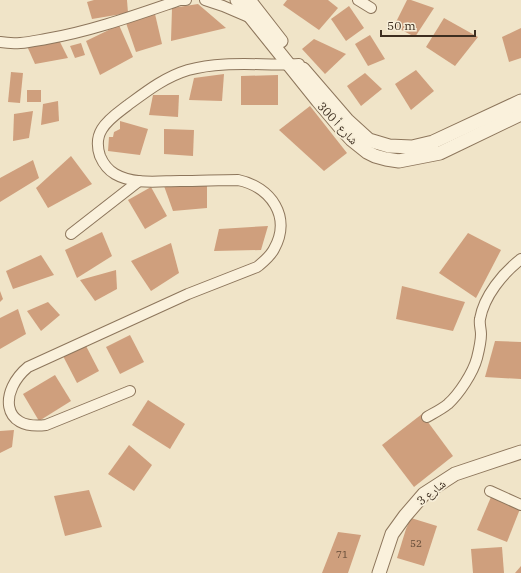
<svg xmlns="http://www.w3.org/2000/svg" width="521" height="573" viewBox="0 0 521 573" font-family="'IBM Plex Serif','Noto Naskh Arabic',serif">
	<rect width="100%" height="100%" fill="#f0e4c8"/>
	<!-- building -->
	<g fill="#cf9f7d">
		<path d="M94 0H127L128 13 92 19 87 2Z"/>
		<path d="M287 0H328L338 8 319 30 283 5Z"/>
		<path d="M407 0H411L434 8 415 37 394 26Z"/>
		<path d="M198 4 226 28 171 41 172 8Z"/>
		<path d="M349 6 364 28 346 41 331 19Z"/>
		<path d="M155 14 162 44 136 52 126 23Z"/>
		<path d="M444 18 478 37 455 66 426 47Z"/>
		<path d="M119 25 133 57 100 75 86 41Z"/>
		<path d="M521 28V58L509 62 502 37Z"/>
		<path d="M370 35 385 59 368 66 355 44Z"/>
		<path d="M58 38 68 58 35 64 27 46Z"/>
		<path d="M314 39 346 54 325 74 302 49Z"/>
		<path d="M81 43 85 55 75 58 70 46Z"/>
		<path d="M416 70 434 91 411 110 395 84Z"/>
		<path d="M11 72 23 73 20 103 8 102Z"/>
		<path d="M365 73 382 89 361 106 347 86Z"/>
		<path d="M224 74 222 101 189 100 194 78Z"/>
		<path d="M278 75V105H241V76Z"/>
		<rect x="27" y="90" width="14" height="12"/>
		<path d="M153 95H179L178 117 149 115Z"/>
		<path d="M58 101 59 121 41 125 43 104Z"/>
		<path d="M310 106 347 153 324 171 279 130Z"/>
		<path d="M33 111 29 138 13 141 14 114Z"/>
		<path d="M120 121 148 129 140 155 108 151 109 137H113L114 132 120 129Z"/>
		<path d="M164 129 194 130 193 156 164 154Z"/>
		<path d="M71 156 92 184 48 208 36 188Z"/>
		<path d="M33 160 39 178 0 202V178Z"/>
		<path d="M207 182V208L173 211 164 186Z"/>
		<path d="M151 187 167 216 145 229 128 200Z"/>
		<path d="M268 226 261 250 214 251 219 229Z"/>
		<path d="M102 232 112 256 77 278 65 250Z"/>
		<path d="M468 233 501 250 476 298 439 273Z"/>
		<path d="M171 243 179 273 151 291 131 261Z"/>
		<path d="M41 255 54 275 13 289 6 271Z"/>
		<path d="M116 270 117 289 95 301 80 280Z"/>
		<path d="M402 286 465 302 453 331 396 319Z"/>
		<path d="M0 291 3 299 0 302Z"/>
		<path d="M48 302 60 315 41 331 27 311Z"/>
		<path d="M18 309 26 334 0 349V318Z"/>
		<path d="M130 335 144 362 120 374 106 347Z"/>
		<path d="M495 341 521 342V379L485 377Z"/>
		<path d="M85 344 99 371 77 383 63 356Z"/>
		<path d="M55 375 71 401 39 421 23 394Z"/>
		<path d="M148 400 185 424 170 449 132 425Z"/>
		<path d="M422 414 453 456 414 487 382 445Z"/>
		<path d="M14 430 12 447 0 453V431Z"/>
		<path d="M129 445 152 465 134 491 108 474Z"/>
		<path d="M89 490 102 527 65 536 54 496Z"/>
		<path d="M491 497 520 509 507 542 477 530Z"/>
		<path d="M411 518 437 526 424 566 397 558 406 529Z"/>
		<path d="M338 532 361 535 348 573H322Z"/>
		<path d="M502 547 504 573H473L471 549Z"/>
		<path d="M521 566V573H515Z"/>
	</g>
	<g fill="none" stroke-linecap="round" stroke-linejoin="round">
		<!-- minor casing -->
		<g stroke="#8d765c" stroke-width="12">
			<g id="minor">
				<path d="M205 0 223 6 251 18"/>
				<path d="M358 0 371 8"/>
				<path d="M0 42C17 45 29 42 46 39 92 31 136 15 180 0H186"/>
				<path d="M71 234 139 181"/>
				<path d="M130 391 46 425C0 431 0 390 28 367L188 294 257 267C263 262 270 257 274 249 292 217 271 187 238 180 219 180 199 181 180 181 159 181 134 185 115 174 108 170 103 163 100 156 97 147 97 137 102 129 108 119 119 112 128 105 147 91 165 77 188 70 224 60 263 66 299 64"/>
				<path d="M427 417C434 413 442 409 448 404 459 394 473 373 477 358 479 350 481 342 481 334 481 329 479 324 480 319 484 296 503 273 521 259"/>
				<path d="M490 491 521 505"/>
			</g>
		</g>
		<!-- tertiary casing -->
		<g stroke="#8d765c" stroke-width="15">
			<g id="tertiary">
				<path d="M237 0 318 101 340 127 352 140 367 152 375 156 386 159 399 161 440 153 521 114"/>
				<path d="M249 0 281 41"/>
				<path d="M303 69 347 120 369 140 389 146 412 147 433 142 521 101"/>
				<path d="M379 573 392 534 405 516 424 494 455 474 521 452"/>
			</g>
		</g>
		<!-- minor -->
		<use href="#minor" stroke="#faf1dc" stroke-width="10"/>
		<!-- tertiary -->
		<use href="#tertiary" stroke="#faf1dc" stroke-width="13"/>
	</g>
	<g text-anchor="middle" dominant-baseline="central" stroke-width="3.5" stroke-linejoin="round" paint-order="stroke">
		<!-- number labels -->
		<g font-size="10" fill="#624a37">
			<text x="416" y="543">52</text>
			<text x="342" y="554">71</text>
		</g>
		<!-- street labels -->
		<g font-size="12" fill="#3d2e20" stroke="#f7eed8">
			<text transform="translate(338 123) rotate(47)">شارع أ 300</text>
			<text transform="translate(431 492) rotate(-39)">شارع 3</text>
		</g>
	</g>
	<!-- scale -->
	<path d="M381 30v6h94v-6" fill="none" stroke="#3d2e20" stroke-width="2"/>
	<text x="387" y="30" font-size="12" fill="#3d2e20" stroke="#f7eed8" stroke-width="3" paint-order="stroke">50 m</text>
</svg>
